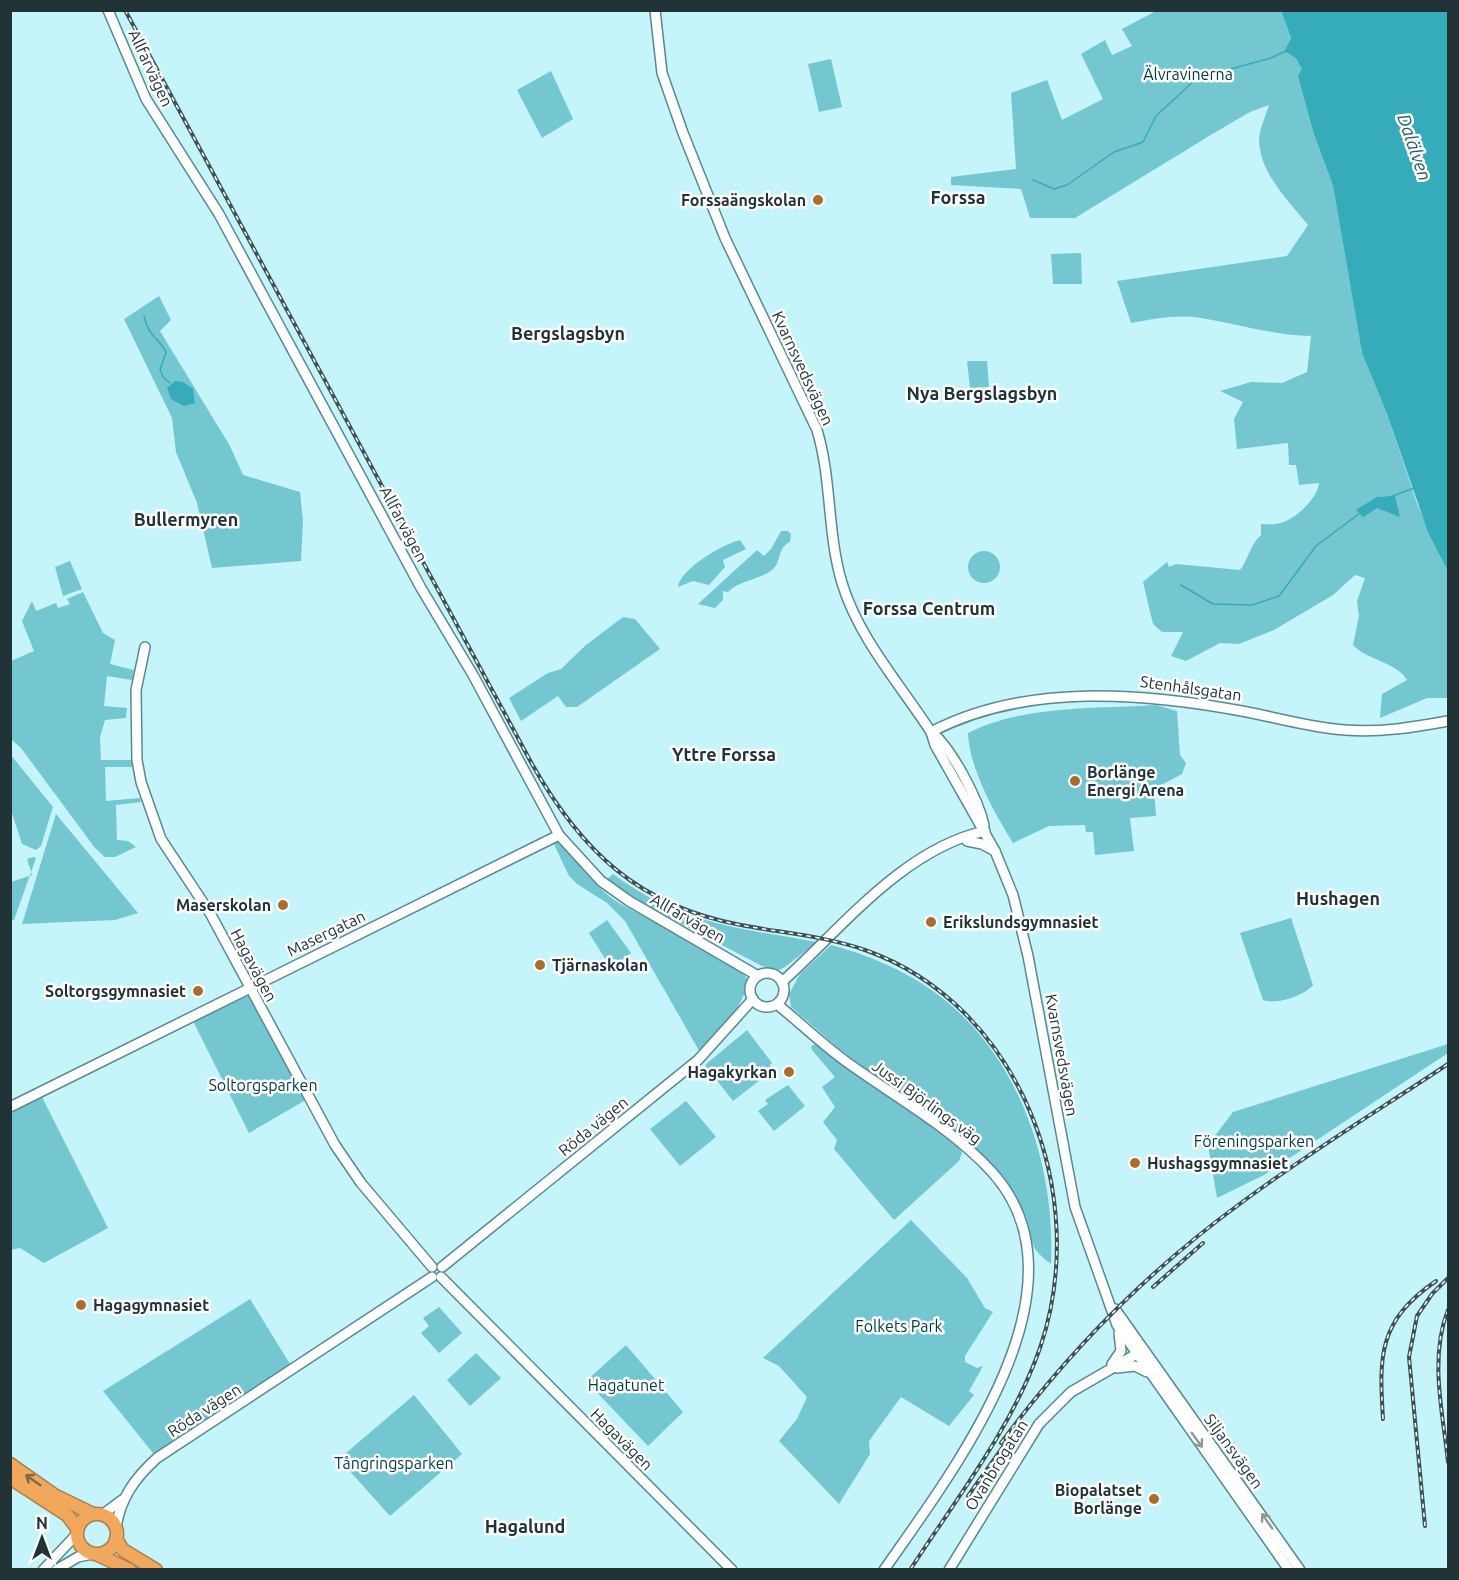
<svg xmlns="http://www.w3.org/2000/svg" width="1459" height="1580" viewBox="0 0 1459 1580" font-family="Ubuntu,sans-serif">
	<rect width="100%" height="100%" fill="#c5f4fb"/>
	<!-- green -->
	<g fill="#74c6d0">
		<path d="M1156 11H1281L1302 69 1314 134 1333 186 1362 353 1387 414 1418 506 1448 571V698H1427L1380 718 1382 694 1407 680C1397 662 1368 661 1353 645L1359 616 1357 601 1365 578 1355 575 1333 595 1274 630 1239 644 1220 643 1186 661 1171 656 1183 632H1162L1153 624 1143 582 1167 562 1169 567 1176 564 1240 570C1248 560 1251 543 1261 535V524C1267 524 1274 525 1280 523 1295 520 1318 498 1319 483L1299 485 1296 465H1289L1288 443 1237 449 1234 419 1243 402 1220 391 1251 382 1282 383 1307 372 1311 336C1272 335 1238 324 1201 318 1178 314 1154 319 1131 323L1117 281 1287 256 1308 225C1288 200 1261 175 1259 141 1259 130 1266 115 1269 105L1250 112 1214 133 1075 218H1030L1021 189 951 185V177L1016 169 1011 93 1047 80 1062 120 1103 99 1081 54 1105 40 1112 55 1132 46 1122 29Z"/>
		<path d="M831 59 842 107 819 112 808 64Z"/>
		<path d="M551 71 573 119 542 138 517 90Z"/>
		<path d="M1081 253 1082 284H1053L1051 254Z"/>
		<path d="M159 296 171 320 160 331 230 446 243 475 300 492 303 521 301 561 212 568 197 503 176 452 172 418 124 319Z"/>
		<path d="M967 361H987L989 387 970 388Z"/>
		<path d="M781 531H788L791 534 790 542C777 548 781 562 774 568 760 581 741 579 728 592L723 591V600L715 608 698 604 757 550 764 556 771 549Z"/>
		<path d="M740 540 746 549 723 560 725 567 709 585 693 581 678 587C680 569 723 544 740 540Z"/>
		<circle cx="984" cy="567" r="16"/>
		<path d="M70 561 82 589 63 596 55 567Z"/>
		<path d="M83 592 103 633 115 640 110 664 134 670 132 680 107 676 104 706 127 708 126 718 105 720 100 737 101 760H132V767H105L106 801 140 798 141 802 116 805 117 840 128 841 136 847 115 857H105L95 848 21 748 11 739V661L34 651 22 621 32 601 36 611 56 603 58 608 70 604 67 599Z"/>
		<path d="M623 617 635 619 660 649 577 707H566L558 696 521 721 509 698 548 673 561 669 586 645Z"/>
		<path d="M1156 705 1177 711 1180 755 1186 763 1182 774 1154 789 1156 816 1130 818 1134 851 1095 855 1093 832H1086L1085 825 1049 826 1013 843C995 814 969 768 968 733 1023 705 1094 709 1156 705Z"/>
		<path d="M10 754 53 807 41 846 36 850 22 844 11 810Z"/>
		<path d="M56 814 138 913 115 920 22 924Z"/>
		<path d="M560 838C577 861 595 888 619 903 657 926 717 946 747 978 750 999 715 1038 701 1054L625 921 607 903 577 884 569 876 552 840Z"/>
		<path d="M33 857 36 858 14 920H11V882L32 875 27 859Z"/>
		<path d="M613 874C680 924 739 928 817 942L785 967 779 970 762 966 645 905 606 880Z"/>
		<path d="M1291 918 1313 985C1304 996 1276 1005 1263 1000L1240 933Z"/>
		<path d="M607 920 631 953 611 968 589 933Z"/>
		<path d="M831 945C865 954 897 967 927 987 1016 1046 1056 1161 1051 1264 1023 1243 1036 1239 1024 1212 1013 1190 999 1172 982 1155L838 1048 791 1007 789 994 800 974Z"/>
		<path d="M249 988 309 1098 249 1133 191 1017Z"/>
		<path d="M747 1030 772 1063 770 1065 773 1070 733 1101 705 1065Z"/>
		<path d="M818 1043 956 1140 962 1153 959 1161 894 1220 834 1149 837 1140 823 1122 835 1107 822 1087 835 1077 812 1050 811 1046Z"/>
		<path d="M1448 1044V1053L1264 1175 1217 1198 1208 1145 1233 1112Z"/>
		<path d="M788 1085 805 1106 774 1131 758 1111 768 1104 765 1100Z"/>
		<path d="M42 1097 108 1228 44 1263 20 1248 10 1250 11 1113Z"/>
		<path d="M686 1101 716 1137 680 1166 650 1129Z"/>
		<path d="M911 1220 967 1278 985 1308 993 1312 965 1356V1362L977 1368 983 1366 969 1391 974 1395 949 1426 901 1397 869 1441 870 1454 839 1504 779 1441 797 1419 807 1397 779 1366 763 1358Z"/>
		<path d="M250 1299 293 1369 157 1458 103 1391Z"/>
		<path d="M439 1307 462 1333 439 1353 421 1333 429 1326 423 1318Z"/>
		<path d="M626 1345 683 1412 648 1446 586 1381Z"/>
		<path d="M476 1353 501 1378 470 1406 447 1380Z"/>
		<path d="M414 1395 462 1454 390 1516 339 1459Z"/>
	</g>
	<!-- water -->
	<g fill="#36abb9">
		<path d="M1281 11H1448V571L1428 532 1387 414 1362 353 1333 186 1314 134 1298 76 1302 69 1296 58 1285 51 1291 38Z"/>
		<path d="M175 381 183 382 193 389 195 403 184 406 171 399 167 388Z"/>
		<path d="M1395 496 1400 517 1377 508 1363 517 1356 510 1377 497Z"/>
	</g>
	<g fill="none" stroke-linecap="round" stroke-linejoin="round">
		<!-- stream -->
		<g stroke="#36abb9" stroke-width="1.5">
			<path d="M1033 180 1054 189 1067 185 1114 152 1143 142 1156 116 1197 78 1271 58 1286 51"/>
			<path d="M144 316C148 337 160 339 166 352L160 370 163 377 170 383"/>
			<path d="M1387 498 1414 488"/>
			<path d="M1181 585 1213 604 1252 605 1279 596 1316 546 1360 513"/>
		</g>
		<!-- minor casing -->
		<g stroke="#5b888d" stroke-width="12">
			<g id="minor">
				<path d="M108 10 146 99 219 214 421 588 473 675 559 835 601 881 629 901 758 976"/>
				<path d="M655 10 662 73 683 133 725 238 817 430C832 480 827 533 842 583 859 639 900 684 931 732L935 745 995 851 1013 895 1028 956 1075 1207 1117 1325 1289 1570"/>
				<path d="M145 647 136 690 137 760 141 782 161 839 210 913 335 1145 361 1183 432 1267"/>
				<path d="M931 732C1026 682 1146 693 1247 712 1279 718 1312 728 1345 730 1380 733 1415 727 1448 721"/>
				<path d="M933 733C953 751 978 799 984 825"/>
				<path d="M967 841 982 844 995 851"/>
				<circle cx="767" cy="990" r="17"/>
				<path d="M782 982C842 928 903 849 985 831"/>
				<path d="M778 1005C800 1023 821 1043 844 1060 893 1096 950 1126 992 1172 1096 1287 952 1472 884 1570"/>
				<path d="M10 1107 559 835"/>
				<path d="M442 1267 698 1060 753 999"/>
				<path d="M441 1277 732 1570"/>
				<path d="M1115 1309 1300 1570"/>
				<path d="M1112 1364 1121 1351 1119 1333"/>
				<path d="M1117 1368 1135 1366 1147 1372"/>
				<path d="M102 1515 122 1500"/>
				<path d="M116 1527C121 1497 135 1478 157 1458L432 1277"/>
				<path d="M43 1570 76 1535"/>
				<path d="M56 1570 78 1557 92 1554"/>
				<path d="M949 1570 1039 1424 1071 1392 1140 1352"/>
			</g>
		</g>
		<!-- highway casing -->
		<g stroke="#a87f4f" stroke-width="15">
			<g id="highway">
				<path d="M10 1464 54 1495 93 1514"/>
				<path d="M10 1478 67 1515 77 1528"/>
				<circle cx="97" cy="1534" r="20"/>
				<path d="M116 1539 123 1550 156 1570"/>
				<path d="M98 1555 130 1570"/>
			</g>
		</g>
		<!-- minor -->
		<use href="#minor" stroke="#fff" stroke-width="9"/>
		<!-- highway -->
		<use href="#highway" stroke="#f1a85c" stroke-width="12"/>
		<!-- rail casing -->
		<g stroke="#3c5256" stroke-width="4">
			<g id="rail">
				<path d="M125 10 532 764C582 852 639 906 741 925 782 933 825 936 865 950 1021 1005 1092 1196 1040 1348 1012 1428 956 1499 910 1570"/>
				<path d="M1153 1287 1203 1243"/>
				<path d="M1448 1310C1429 1358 1443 1413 1448 1462"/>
				<path d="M1383 1419C1379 1356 1378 1321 1436 1281"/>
				<path d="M1001 1443C1068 1352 1149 1270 1241 1203 1308 1153 1379 1110 1448 1064"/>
				<path d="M968 1496 1010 1437"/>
				<path d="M1425 1526 1409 1357 1417 1316 1432 1294 1448 1278"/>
			</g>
		</g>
		<!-- rail -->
		<use href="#rail" stroke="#fff" stroke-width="1.5" stroke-dasharray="4.5" stroke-linecap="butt"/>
	</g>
	<!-- one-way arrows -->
	<defs><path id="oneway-shaft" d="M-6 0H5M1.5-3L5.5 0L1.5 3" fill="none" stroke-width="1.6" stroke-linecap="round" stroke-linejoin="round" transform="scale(1.5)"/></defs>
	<g stroke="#90999a">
		<use href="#oneway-shaft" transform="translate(1197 1440) rotate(54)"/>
		<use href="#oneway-shaft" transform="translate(1267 1521) rotate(-125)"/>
	</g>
	<use stroke="#7f6847" href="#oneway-shaft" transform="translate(33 1480) rotate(-145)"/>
	<!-- markers -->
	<g fill="#a86e2e" stroke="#fff" stroke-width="2">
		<circle cx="818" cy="200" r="6"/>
		<circle cx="1075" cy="781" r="6"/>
		<circle cx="283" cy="905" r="6"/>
		<circle cx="931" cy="922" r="6"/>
		<circle cx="540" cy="965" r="6"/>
		<circle cx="198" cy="991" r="6"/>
		<circle cx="789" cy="1072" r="6"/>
		<circle cx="1135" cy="1163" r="6"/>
		<circle cx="81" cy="1305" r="6"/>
		<circle cx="1154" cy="1499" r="6"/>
	</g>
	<g text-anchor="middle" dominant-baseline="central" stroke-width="5" stroke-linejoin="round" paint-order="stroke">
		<!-- street labels -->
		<g font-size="16" fill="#213336" stroke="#fff">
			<text transform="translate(151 68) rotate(65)">Allfarvägen</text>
			<text transform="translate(803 368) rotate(65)">Kvarnsvedsvägen</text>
			<text transform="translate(404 524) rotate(62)">Allfarvägen</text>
			<text transform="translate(1191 688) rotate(8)">Stenhålsgatan</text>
			<text transform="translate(688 918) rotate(30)">Allfarvägen</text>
			<text transform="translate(326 933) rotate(-26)">Masergatan</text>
			<text transform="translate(254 965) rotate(62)">Hagavägen</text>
			<text transform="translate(1062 1055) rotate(80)">Kvarnsvedsvägen</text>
			<text transform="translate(927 1102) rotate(36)">Jussi Björlings väg</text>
			<text transform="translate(593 1126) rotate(-39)">Röda vägen</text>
			<text transform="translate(204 1410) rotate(-33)">Röda vägen</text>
			<text transform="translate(622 1439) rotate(45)">Hagavägen</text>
			<text transform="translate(1234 1451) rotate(54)">Siljansvägen</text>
			<text transform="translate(996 1465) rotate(-58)">Ovanbrogatan</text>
		</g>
		<!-- park labels -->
		<g font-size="16" fill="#01393f" stroke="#fff">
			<text x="1188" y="74">Älvravinerna</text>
			<text x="263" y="1085">Soltorgsparken</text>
			<text x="1254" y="1141">Föreningsparken</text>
			<text x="899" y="1326">Folkets Park</text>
			<text x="626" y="1385">Hagatunet</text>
			<text x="394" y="1463">Tångringsparken</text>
		</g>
		<!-- poi labels -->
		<g font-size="16" font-weight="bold" fill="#213336" stroke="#fff" text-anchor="end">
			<text x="806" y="200">Forssaängskolan</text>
			<text x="1087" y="772" text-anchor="start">Borlänge<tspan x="1087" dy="18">Energi Arena</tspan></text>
			<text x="271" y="905">Maserskolan</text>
			<text x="943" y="922" text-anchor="start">Erikslundsgymnasiet</text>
			<text x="552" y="965" text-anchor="start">Tjärnaskolan</text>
			<text x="186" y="991">Soltorgsgymnasiet</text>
			<text x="777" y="1072">Hagakyrkan</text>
			<text x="1147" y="1163" text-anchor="start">Hushagsgymnasiet</text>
			<text x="93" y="1305" text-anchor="start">Hagagymnasiet</text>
			<text x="1142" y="1490">Biopalatset<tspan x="1142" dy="18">Borlänge</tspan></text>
		</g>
		<!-- water labels -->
		<g font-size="18" font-style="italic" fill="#24555b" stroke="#fff">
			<text transform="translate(1415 147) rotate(71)">Dalälven</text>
		</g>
		<!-- neighbourhood labels -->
		<g font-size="18" font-weight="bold" fill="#213336" stroke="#fff">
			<text x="958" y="197">Forssa</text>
			<text x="568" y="333">Bergslagsbyn</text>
			<text x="982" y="393">Nya Bergslagsbyn</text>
			<text x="186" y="519">Bullermyren</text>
			<text x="929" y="608">Forssa Centrum</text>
			<text x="724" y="754">Yttre Forssa</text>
			<text x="1338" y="898">Hushagen</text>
			<text x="525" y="1526">Hagalund</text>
		</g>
	</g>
	<!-- border -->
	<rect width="1459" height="1580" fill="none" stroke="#213336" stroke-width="24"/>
	<!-- north arrow -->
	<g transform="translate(42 1538)" stroke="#ffffff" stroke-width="4.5" paint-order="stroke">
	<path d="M0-4.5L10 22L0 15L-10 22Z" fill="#213336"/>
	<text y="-9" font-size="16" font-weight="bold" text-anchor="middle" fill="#213336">N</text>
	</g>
</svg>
